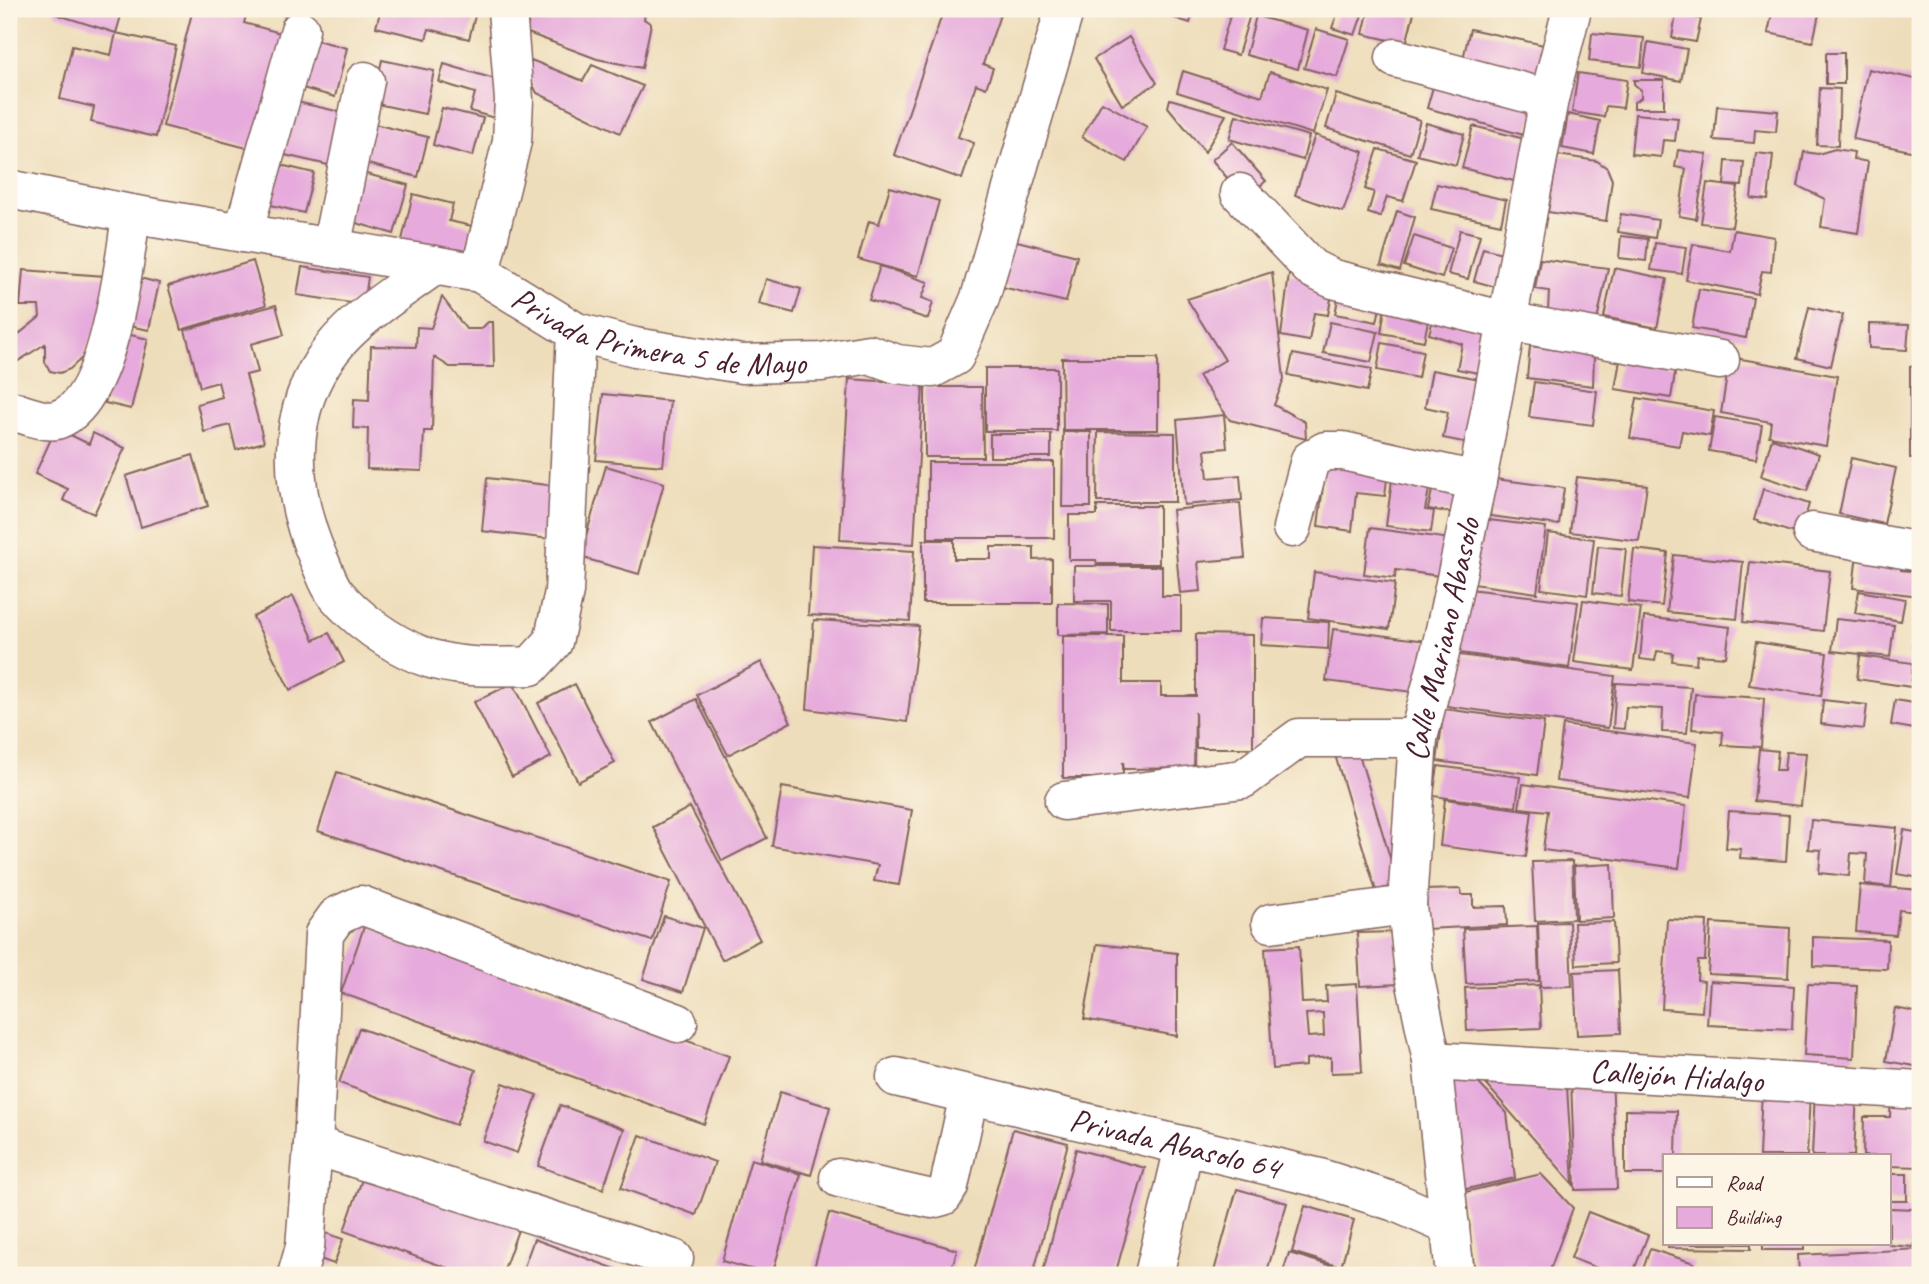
<svg xmlns="http://www.w3.org/2000/svg" width="1929" height="1284" viewBox="0 0 1929 1284" font-family="Caveat,sans-serif">
	<rect width="100%" height="100%" fill="#fcf5e5"/>
	<filter id="ink" filterUnits="userSpaceOnUse"><feTurbulence type="fractalNoise" baseFrequency=".0143" numOctaves="2"/><feDisplacementMap in="SourceGraphic" scale="14" xChannelSelector="R" yChannelSelector="G"/><feConvolveMatrix kernelMatrix="1 2 1 2 8 2 1 2 1" color-interpolation-filters="sRGB"/></filter>
	<filter id="wash" filterUnits="userSpaceOnUse"><feTurbulence type="fractalNoise" baseFrequency=".00686" numOctaves="4" result="noise"/><feDisplacementMap in="SourceGraphic" scale="28" xChannelSelector="R" yChannelSelector="G"/><feGaussianBlur stdDeviation="1.57" result="paint"/><feColorMatrix in="noise" values="0 0 0 0 0 0 0 0 0 0 0 0 0 0 0 0 0 1.4 0 .05"/><feComposite in="paint" operator="in"/></filter>
	<g filter="url(#wash)">
		<rect width="100%" height="100%" fill="#eeddba"/>
		<g id="blocks">
			<!-- building -->
			<g fill="#e6aadc" fill-rule="evenodd">
				<path d="M54 9H123L116 33 176 46 156 137 91 122 94 107 60 99 72 46 111 55 116 33 55 14Z"/>
				<path d="M193 9H248L244 23 284 34 258 151 163 126Z"/>
				<path d="M261 9H300L297 19Z"/>
				<path d="M381 9H465L476 12 469 39 429 29 426 39 376 27Z"/>
				<path d="M528 9H646L644 19 651 24 642 68 597 59 528 33Z"/>
				<path d="M944 9H1002L983 64 993 68 986 88 976 84 958 137 974 143 962 179 894 155Z"/>
				<path d="M1160 9H1194L1190 23 1158 13Z"/>
				<path d="M1232 9 1251 11 1238 55 1220 50Z"/>
				<path d="M1339 9H1364L1355 35 1332 28Z"/>
				<path d="M1369 9H1415L1406 44 1363 34Z"/>
				<path d="M1650 9H1676L1674 16Z"/>
				<path d="M1773 9H1820L1813 42 1768 33Z"/>
				<path d="M1676 14 1701 19 1696 42 1672 38Z"/>
				<path d="M1256 16 1308 30 1298 69 1246 55Z"/>
				<path d="M1316 29 1349 39 1337 77 1304 68Z"/>
				<path d="M1470 29 1544 45 1537 76 1463 59Z"/>
				<path d="M1592 33 1644 38 1641 67 1589 61Z"/>
				<path d="M301 36 347 48 335 97 288 84Z"/>
				<path d="M1129 37 1157 83 1122 105 1094 59Z"/>
				<path d="M1648 42 1687 49 1681 81 1643 73Z"/>
				<rect x="1826" y="53" width="18" height="31"/>
				<path d="M382 60 434 71 425 114 372 103Z"/>
				<path d="M531 60 583 81 592 65 643 86 620 133 537 93 530 79Z"/>
				<path d="M444 64 508 83 498 119 470 111 475 93 439 82Z"/>
				<path d="M1868 69 1920 80V153L1853 139Z"/>
				<path d="M1183 71 1262 96 1270 72 1327 90 1313 134 1177 92Z"/>
				<path d="M1437 73 1537 102 1527 136 1427 108Z"/>
				<path d="M1578 73 1627 80 1623 108 1606 106 1604 117 1572 112Z"/>
				<path d="M1634 80H1664V108H1634V102L1641 98V90L1634 84Z"/>
				<path d="M1820 88 1840 89 1838 146 1817 145Z"/>
				<path d="M1336 94 1420 120 1410 154 1326 128Z"/>
				<path d="M1170 99 1226 115 1205 152 1168 107Z"/>
				<path d="M288 100 354 115 341 168 276 153Z"/>
				<path d="M1102 102 1147 127 1127 162 1082 137Z"/>
				<path d="M1717 106 1778 111 1776 132 1755 130 1754 143 1714 140Z"/>
				<path d="M442 108 483 118 473 156 433 145Z"/>
				<path d="M1568 114 1600 121 1594 154 1562 148Z"/>
				<path d="M1635 114 1678 118 1675 141 1663 140 1661 157 1631 154Z"/>
				<path d="M1236 115 1309 136 1303 160 1229 139Z"/>
				<path d="M370 123 428 137 418 177 360 162Z"/>
				<path d="M1426 123 1464 134 1456 165 1417 155Z"/>
				<path d="M1473 126 1529 140 1518 182 1462 168Z"/>
				<path d="M1315 135 1364 152 1343 212 1295 195Z"/>
				<path d="M1232 142 1266 181 1245 199 1212 160Z"/>
				<path d="M1378 149 1416 160 1403 201 1387 197 1380 217 1368 213 1374 192 1365 189Z"/>
				<path d="M1835 149 1854 152 1853 159 1868 162 1858 233 1821 227 1825 199 1798 186 1804 152 1818 154Z"/>
				<path d="M1678 150 1707 154 1696 219 1679 216 1686 169 1675 167Z"/>
				<path d="M1756 153 1773 155 1768 200 1751 198Z"/>
				<path d="M1558 155 1597 161 1607 168 1612 180 1606 221 1548 212Z"/>
				<path d="M1726 161 1744 162 1742 186 1724 185Z"/>
				<path d="M272 163 314 173 304 213 263 203Z"/>
				<path d="M359 172 408 185 394 234 346 220Z"/>
				<path d="M1707 183 1738 187 1732 227 1701 223Z"/>
				<path d="M1437 184 1506 200 1501 224 1431 209Z"/>
				<path d="M890 187 939 201 918 276 858 259 869 221 879 224Z"/>
				<path d="M413 194 453 204 449 221 472 226 464 256 402 240Z"/>
				<path d="M1397 211 1415 217 1400 271 1381 265Z"/>
				<path d="M1621 214 1658 220 1655 238 1618 232Z"/>
				<path d="M1460 230 1480 235 1468 279 1448 274Z"/>
				<path d="M1734 230 1774 237 1771 272 1762 271 1757 294 1686 280 1693 244 1730 251Z"/>
				<path d="M1414 236 1451 248 1442 278 1404 266Z"/>
				<path d="M1621 236 1648 239 1646 261 1619 258Z"/>
				<path d="M1013 240 1077 256 1066 302 1002 287Z"/>
				<path d="M1655 243 1686 247 1682 274 1651 270Z"/>
				<path d="M1483 248 1509 255 1500 288 1474 281Z"/>
				<path d="M1540 259 1608 268 1597 321 1548 311 1549 291 1535 289Z"/>
				<path d="M253 261 266 305 181 330 168 286Z"/>
				<path d="M880 266 928 282 922 298 933 302 928 319 869 300Z"/>
				<path d="M302 267 368 277 364 305 297 295Z"/>
				<path d="M1614 268 1667 279 1657 328 1604 317Z"/>
				<path d="M23 270 105 276 103 312 83 357 70 369 60 373 50 371 45 362V344L9 367V342L40 317 39 306H20Z"/>
				<path d="M1272 272 1284 379 1274 405 1305 422 1306 439 1230 420 1198 376 1225 360 1187 299Z"/>
				<path d="M1289 274 1334 283 1328 315 1314 313 1309 341 1281 336Z"/>
				<path d="M140 278 159 283 149 330 129 326Z"/>
				<path d="M766 279 801 289 794 313 759 304Z"/>
				<path d="M1340 289 1382 298 1377 322 1335 314Z"/>
				<path d="M1699 289 1753 298 1746 338 1692 328Z"/>
				<path d="M442 297 466 329H481L488 322H493L494 367H450L434 357 432 431H424L422 471 367 469 368 429 353 428 354 399 369 400 371 346 416 347 417 327 431 328Z"/>
				<path d="M276 305 284 335 251 344 258 372 246 375 264 442 236 450 230 425 204 432 197 404 222 397 218 382 200 387 185 330Z"/>
				<path d="M1809 307 1843 315 1831 366 1797 358Z"/>
				<path d="M1385 308 1429 316 1424 341 1381 333Z"/>
				<path d="M1436 309 1494 326 1484 374 1457 369 1462 344 1429 334Z"/>
				<path d="M1330 322 1378 332 1371 362 1323 353Z"/>
				<path d="M1869 324 1909 325 1907 350 1869 348Z"/>
				<path d="M122 333 148 339 131 409 105 403Z"/>
				<path d="M1382 343 1423 351 1418 378 1377 370Z"/>
				<path d="M1530 346 1594 355 1593 386 1527 378Z"/>
				<path d="M1293 354 1372 369 1367 391 1288 375Z"/>
				<path d="M1730 357 1837 376 1826 446 1769 436 1771 422 1721 413Z"/>
				<path d="M1062 358H1158V430H1063Z"/>
				<path d="M1620 360 1676 367 1671 398 1615 389Z"/>
				<rect x="1910" y="366" width="10" height="92"/>
				<rect x="985" y="368" width="72" height="63"/>
				<path d="M1432 370 1485 380 1473 444 1443 438 1448 412 1425 407Z"/>
				<path d="M849 379 923 384 914 544 840 540Z"/>
				<path d="M1534 382 1597 391 1593 425 1529 417Z"/>
				<path d="M925 387H982L983 457H925Z"/>
				<path d="M603 394 670 401 663 466 596 460Z"/>
				<path d="M1637 398 1714 411 1710 436 1682 431 1679 446 1630 438Z"/>
				<path d="M1224 415 1227 448 1205 450 1208 478 1240 475 1242 500 1184 505 1177 420Z"/>
				<path d="M1715 417 1762 425 1756 459 1709 451Z"/>
				<path d="M56 428 89 444 93 433 125 448 94 514 63 500 68 489 35 474Z"/>
				<path d="M1063 432H1091V507H1062Z"/>
				<path d="M1098 432 1175 433V502H1097Z"/>
				<rect x="990" y="434" width="61" height="23"/>
				<path d="M1772 438 1819 454 1807 491 1761 476Z"/>
				<path d="M1327 454 1389 462 1385 496 1356 493 1352 531 1318 526Z"/>
				<path d="M193 455 208 506 141 527 126 476Z"/>
				<path d="M1851 458 1896 468 1884 524 1839 514Z"/>
				<rect x="928" y="462" width="126" height="76"/>
				<path d="M1394 464 1432 474 1425 510 1434 511 1431 532 1386 526Z"/>
				<path d="M606 466 664 483 639 574 580 557Z"/>
				<path d="M1435 476 1467 481 1462 514 1428 509Z"/>
				<path d="M1577 477 1647 485 1639 541 1570 532Z"/>
				<path d="M487 478 556 486 550 539 482 531Z"/>
				<path d="M1495 479 1564 488 1559 525 1490 516Z"/>
				<path d="M1763 489 1809 504 1800 535 1754 520Z"/>
				<path d="M1240 503 1245 558 1198 562 1201 591 1180 593 1172 510Z"/>
				<path d="M1097 506H1159V564H1097L1096 560H1069V515H1097Z"/>
				<path d="M1481 519 1546 527 1537 593 1473 584Z"/>
				<path d="M1370 528 1451 539 1447 577 1396 570 1395 578 1364 574Z"/>
				<path d="M1548 533 1594 539 1587 595 1541 589Z"/>
				<path d="M923 540H954V559H991V547H1034V560L1052 559V603H923Z"/>
				<path d="M812 545 914 551 910 621 808 615Z"/>
				<path d="M1598 546 1626 549 1621 596 1593 593Z"/>
				<path d="M1634 549 1668 553 1662 606 1628 602Z"/>
				<path d="M1857 554 1901 562V570L1920 572V596L1853 588Z"/>
				<path d="M1674 555 1743 562 1737 619 1667 612Z"/>
				<path d="M1750 562 1830 571 1823 631 1743 622Z"/>
				<path d="M1074 566H1162V596H1181V631H1111V601H1074Z"/>
				<path d="M1314 572 1395 583 1389 629 1308 618Z"/>
				<path d="M1469 589 1578 602 1569 668 1453 652Z"/>
				<path d="M1859 591 1905 599 1901 621 1855 613Z"/>
				<path d="M293 596 314 640 329 633 344 662 290 690 253 617Z"/>
				<path d="M1583 600 1641 608 1633 670 1574 662Z"/>
				<path d="M1918 600 1920 601V648L1913 647Z"/>
				<path d="M1058 603 1108 604V634L1058 635Z"/>
				<path d="M1644 617 1730 627 1726 657 1697 655 1696 664 1672 661 1673 653 1657 651 1655 661 1640 659Z"/>
				<path d="M1263 618 1329 622 1328 649 1261 645Z"/>
				<path d="M1836 619 1894 625 1890 657 1832 651Z"/>
				<path d="M814 620 919 626 907 722 807 709Z"/>
				<path d="M1333 629 1427 641 1420 693 1326 681Z"/>
				<path d="M1196 634 1253 635V748H1196L1195 712 1194 768 1124 769 1123 762V778H1063V636H1123V683H1161V696H1196Z"/>
				<path d="M1756 642 1827 653 1821 696 1749 685Z"/>
				<path d="M1453 654 1615 676 1608 728 1446 706Z"/>
				<path d="M1860 656 1913 663 1911 687 1857 679Z"/>
				<path d="M761 662 791 722 728 755 697 695Z"/>
				<path d="M513 683 551 757 512 777 474 702Z"/>
				<path d="M1616 683 1691 687 1687 733 1662 732 1663 709 1626 707 1624 729 1613 728Z"/>
				<path d="M575 684 615 763 578 782 538 703Z"/>
				<path d="M1695 694 1764 698 1761 747 1722 745 1723 732 1692 729Z"/>
				<path d="M696 699 767 838 722 861 652 722Z"/>
				<path d="M1823 700 1867 705 1864 729 1821 724Z"/>
				<path d="M1895 700 1920 704V730L1891 725Z"/>
				<path d="M1444 709 1544 722 1537 775 1437 761Z"/>
				<path d="M1563 725 1697 743 1690 798 1556 781Z"/>
				<path d="M1354 738 1398 884 1376 891 1332 745Z"/>
				<path d="M1759 749 1778 751 1776 770H1784L1786 752 1806 753 1801 806 1754 801Z"/>
				<path d="M1438 766 1520 777 1516 807 1433 796Z"/>
				<path d="M337 772 671 882 652 941 318 831Z"/>
				<path d="M1523 784 1686 806 1679 868 1543 850 1548 811 1519 808Z"/>
				<path d="M782 787 912 810 899 885 874 881 878 865 772 846Z"/>
				<path d="M1445 799 1532 811 1526 857 1440 846Z"/>
				<path d="M690 807 760 940 722 960 653 827Z"/>
				<path d="M1729 811 1789 815 1786 861 1740 858 1741 849 1726 848Z"/>
				<path d="M1811 820 1897 828 1891 887 1865 884 1867 854 1851 853 1849 876 1819 873 1821 850 1808 849Z"/>
				<path d="M1904 830 1920 833V878L1897 874Z"/>
				<path d="M1572 861 1574 919 1535 921 1532 862Z"/>
				<path d="M1612 864 1614 918 1576 920 1574 866Z"/>
				<path d="M1860 885 1920 890 1918 912 1899 910 1896 935 1856 932Z"/>
				<path d="M1461 889V895H1473V907L1506 906 1507 925 1426 929 1424 890Z"/>
				<path d="M664 916 703 928 683 992 643 979Z"/>
				<path d="M1667 919 1707 921 1705 961H1698L1697 980 1704 981 1702 1012 1662 1009Z"/>
				<path d="M1569 922 1572 986 1540 987 1538 923Z"/>
				<path d="M1614 922 1616 963 1576 965 1574 923Z"/>
				<path d="M1711 923 1790 928 1788 978 1708 974Z"/>
				<path d="M365 924 729 1056 704 1124 341 993Z"/>
				<path d="M1537 926 1539 981 1466 984 1463 929Z"/>
				<path d="M1396 932 1399 984 1360 986 1357 933Z"/>
				<path d="M1813 937 1888 940 1887 969 1813 966Z"/>
				<path d="M1097 944 1177 953V1036L1084 1019Z"/>
				<path d="M1299 946 1302 1003 1327 1002 1326 986 1357 984 1362 1072 1331 1073V1057L1306 1059V1066L1273 1069 1265 948ZM1323 1013 1324 1036 1308 1037 1306 1014Z"/>
				<path d="M1618 970 1621 1033 1577 1035 1574 972Z"/>
				<path d="M1710 981 1794 986 1792 1029 1707 1025Z"/>
				<path d="M1808 984 1857 986 1854 1058 1804 1055Z"/>
				<path d="M1539 985 1541 1028 1467 1031 1465 988Z"/>
				<path d="M1895 1008 1920 1013V1067L1886 1061Z"/>
				<path d="M359 1028 476 1070 456 1125 339 1083Z"/>
				<path d="M1462 1066 1507 1113 1515 1178 1462 1190 1450 1068Z"/>
				<path d="M1566 1071 1573 1184 1485 1083Z"/>
				<path d="M1612 1077 1617 1189 1575 1190 1571 1079Z"/>
				<path d="M503 1083 537 1095 517 1153 483 1141Z"/>
				<path d="M1762 1089 1810 1091 1807 1156H1759Z"/>
				<path d="M1815 1090 1857 1092 1854 1156H1812Z"/>
				<path d="M780 1092 830 1107 811 1175 760 1160Z"/>
				<path d="M1891 1095H1920V1167L1889 1166V1156H1863L1864 1117H1890Z"/>
				<path d="M560 1105 624 1129 603 1189 538 1166Z"/>
				<path d="M1625 1110 1677 1111 1676 1156H1665V1174H1625Z"/>
				<path d="M1013 1129 1068 1143 1033 1275H973Z"/>
				<path d="M640 1135 715 1162 696 1215 621 1188Z"/>
				<path d="M1076 1149 1145 1168 1115 1275H1042Z"/>
				<path d="M751 1159 801 1174 772 1275 722 1261Z"/>
				<path d="M365 1171 519 1227 502 1275H467L344 1231Z"/>
				<path d="M1541 1174 1573 1208 1548 1275H1476L1461 1193Z"/>
				<rect x="1889" y="1174" width="18" height="27"/>
				<path d="M1237 1189 1287 1203 1266 1275H1213Z"/>
				<path d="M1305 1206 1354 1220 1341 1267 1292 1252Z"/>
				<path d="M1889 1208 1915 1209 1914 1247 1889 1245Z"/>
				<path d="M1588 1212 1648 1235 1632 1275H1615L1571 1258Z"/>
				<path d="M829 1213 957 1250 950 1275H839L814 1268Z"/>
				<path d="M323 1232 343 1239 334 1264 314 1257Z"/>
				<path d="M534 1239 632 1275H521Z"/>
				<path d="M1668 1244H1751V1249L1668 1248Z"/>
				<rect x="1763" y="1244" width="41" height="6"/>
				<path d="M1650 1249 1694 1263 1690 1275H1641Z"/>
				<path d="M1920 1249V1275H1799L1798 1255Z"/>
				<path d="M1289 1253 1335 1267 1333 1275H1282Z"/>
				<path d="M1337 1267 1361 1275H1334Z"/>
			</g>
		</g>
	</g>
	<g filter="url(#ink)">
		<use href="#blocks" fill-opacity="0" stroke="#83625d" stroke-width="2"/>
		<g fill="none" stroke-linecap="round" stroke-linejoin="round">
			<!-- minor casing -->
			<g stroke="#83625d" stroke-width="41">
				<g id="minor">
					<path d="M1395 58 1549 99"/>
					<path id="s1" d="M9 189 131 214 480 273 576 332 635 347 742 364 821 362 869 354 897 364 933 368 955 356 980 298 1063 15 1062 9"/>
					<path d="M1240 193 1311 268 1333 279 1506 321 1720 360"/>
					<path d="M243 233 300 30"/>
					<path d="M331 248 365 81"/>
					<path d="M435 265C400 291 359 315 332 349 283 411 289 492 319 560 324 570 328 584 335 593 356 619 390 643 420 655 454 669 495 667 531 666L553 642 564 592 576 332"/>
					<path d="M480 273 512 141 514 100 507 9"/>
					<path d="M9 410C21 413 44 423 56 420 109 406 125 261 131 214"/>
					<path d="M1292 528 1310 460 1325 451H1343L1477 481"/>
					<path d="M1812 532 1920 552"/>
					<path d="M1064 801 1243 779 1299 738H1418"/>
					<path d="M1271 923 1407 905"/>
					<path id="s2" d="M1432 1061 1920 1090"/>
					<path id="s3" d="M896 1077 1320 1178 1395 1202 1450 1226"/>
					<path d="M313 1145 674 1259"/>
					<path d="M839 1178 932 1199 943 1196 949 1186 969 1095"/>
					<path d="M297 1275 305 1247 313 1145 324 934 337 916 361 905 678 1023"/>
					<path d="M1154 1275 1184 1147"/>
					<path id="s4" d="M1455 1275 1432 1061 1414 974 1407 905 1418 738 1440 653 1477 481 1549 99 1572 9"/>
				</g>
			</g>
			<!-- minor -->
			<use href="#minor" stroke="#fff" stroke-width="38"/>
		</g>
	</g>
	<g text-anchor="middle" dominant-baseline="central" stroke-width="7" stroke-linejoin="round" paint-order="stroke">
		<!-- street labels -->
		<g font-size="33" fill="#4a1f2b" stroke="#fcf5e5">
			<text stroke="none"><textPath href="#s1" startOffset="672">Privada Primera 5 de Mayo</textPath></text>
			<text stroke="none"><textPath href="#s4" startOffset="642">Calle Mariano Abasolo</textPath></text>
			<text stroke="none"><textPath href="#s2" startOffset="245">Callejón Hidalgo</textPath></text>
			<text stroke="none"><textPath href="#s3" startOffset="287">Privada Abasolo 64</textPath></text>
		</g>
	</g>
	<!-- margin -->
	<rect width="1929" height="1284" fill="none" stroke="#fcf5e5" stroke-width="35"/>
	<!-- legend -->
	<rect x="1663" y="1154" width="228" height="91" fill="#fcf5e5" stroke="#b59f9b" stroke-width="2"/>
	<rect x="1677" y="1177" width="35" height="10" fill="#ffffff" stroke="#b59f9b" stroke-width="2"/>
	<text x="1726" y="1190" font-size="21" fill="#4a1f2b">Road</text>
	<rect x="1677" y="1207" width="35" height="21" fill="#e6aadc" stroke="#b59f9b" stroke-width="2"/>
	<text x="1726" y="1224" font-size="21" fill="#4a1f2b">Building</text>
</svg>
